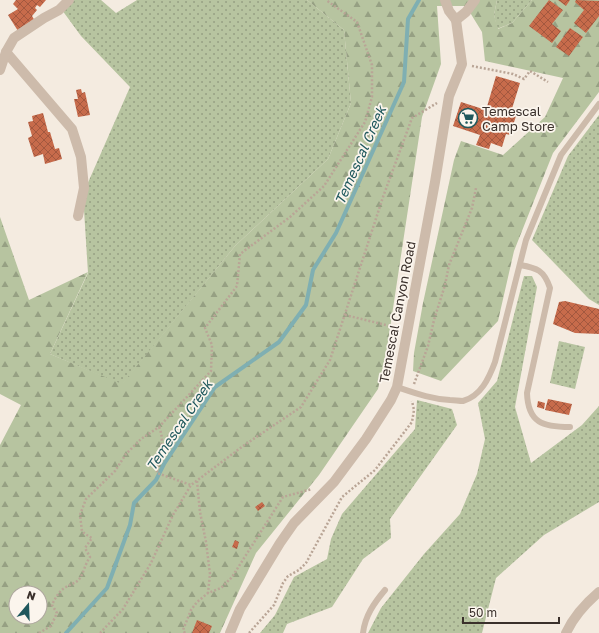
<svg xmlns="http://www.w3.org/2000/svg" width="599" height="633" viewBox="0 0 599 633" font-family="'Golos Text',sans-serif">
	<defs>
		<pattern id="grass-dots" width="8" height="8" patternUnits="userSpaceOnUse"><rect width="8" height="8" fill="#b7c4a0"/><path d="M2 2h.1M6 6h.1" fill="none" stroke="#96a083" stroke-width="1.8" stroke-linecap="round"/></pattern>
		<pattern id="forest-firs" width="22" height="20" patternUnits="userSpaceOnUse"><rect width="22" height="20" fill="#b7c4a0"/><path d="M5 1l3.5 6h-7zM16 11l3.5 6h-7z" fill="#96a083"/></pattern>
		<pattern id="building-cross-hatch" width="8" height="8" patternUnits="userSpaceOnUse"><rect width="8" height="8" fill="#c76b4b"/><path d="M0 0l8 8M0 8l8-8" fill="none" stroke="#a3583f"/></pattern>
	</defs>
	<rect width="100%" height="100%" fill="#f4ebe0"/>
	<!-- grass -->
	<g fill="url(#grass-dots)">
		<path d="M73 0H101L116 13 137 0H307L344 30 351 103 328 159 235 246 122 385 50 354 88 273 83 194 130 87 81 36 62 10Z"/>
		<path d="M497 0H532L512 23 497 29 494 15Z"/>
		<path d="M599 115V305L589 299 532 240 568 156Z"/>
		<path d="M524 276H532L537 287 515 407 531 463 582 425 599 406V502L544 535 496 578 482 633H368L381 608 424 554 460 514 477 474 485 439 478 403 497 381Z"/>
		<path d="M559 341 585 347 575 389 550 383Z"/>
		<path d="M417 400 452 409 457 425 390 519 391 538 363 559 332 607 287 624 283 633H260L275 615 294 577 327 559 331 539 342 514 415 429Z"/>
	</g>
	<!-- forest -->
	<path fill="url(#forest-firs)" fill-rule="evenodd" d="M307 0H497L494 15 498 29 512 23 532 0H599V92L553 153 514 251 498 321 441 381 413 371 414 353 423 303 454 160 461 141 503 155 545 117 563 78 485 61 482 32 466 6H437L441 64 422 117 387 348 378 389 319 475 256 553 220 633H0V445L21 405 0 394V217L29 300 88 272 50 354 122 384 235 246 328 159 351 103 344 30ZM16 593H40V617H16Z"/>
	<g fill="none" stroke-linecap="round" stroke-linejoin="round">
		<!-- stream -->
		<path stroke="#7fafb2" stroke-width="4" d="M66 633 107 588 130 525 134 503 156 480 164 464 215 387 279 342 306 305 313 270 336 233 404 82 408 19 419 0"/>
	</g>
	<!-- building -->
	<g fill="url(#building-cross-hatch)">
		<path d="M16 0H46L40 7 37 5 35 8 37 10 32 16 35 21 18 31 8 15 18 9 13 4Z"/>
		<path d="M549 0 563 10 552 24 561 31 552 43 529 26Z"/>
		<path d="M558 0H570L566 6Z"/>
		<path d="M576 0 599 1V16L586 33 574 23 584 10 575 2Z"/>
		<path d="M570 28 583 37 569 56 556 47Z"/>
		<path d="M496 76 520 83 510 115 516 116 510 135 506 134 502 147 491 143 489 149 476 145 480 135 453 126 461 102 486 110Z"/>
		<path d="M81 89 82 93 85 92 90 115 78 117 74 99H78L76 90Z"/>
		<path d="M43 113 48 132H50L55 149 59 148 62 159 45 164 43 154 34 157 28 138 32 136 28 122 33 121 32 116Z"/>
		<path d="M565 301 599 309V334L575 333 553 324 559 302Z"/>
		<path d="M548 399 572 404 569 415 545 410Z"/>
		<path d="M538 401 545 403 544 409 537 407Z"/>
		<path d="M262 502 265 506 258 511 255 507Z"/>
		<path d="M235 540 239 542 237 549 232 547Z"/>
		<path d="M197 620 212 626 209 633H192Z"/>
	</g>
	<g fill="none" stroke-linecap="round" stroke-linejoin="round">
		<!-- path -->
		<g stroke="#b9a596" stroke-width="2.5" stroke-dasharray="2 2" stroke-linecap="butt">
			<path d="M472 66 513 74 524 79 530 71 548 82"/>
			<path d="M345 315 390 326"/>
			<path d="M414 384 428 346 434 320 445 285 449 265 472 208 476 188"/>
			<path d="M159 427C166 443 158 456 157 473L191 485"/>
			<path d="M197 481 200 512 206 542 210 574 208 593"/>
			<path d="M39 633 51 626 57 613 52 605C55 598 60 590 66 587 71 584 77 583 80 578 84 572 85 564 90 557L85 548 92 538 85 534 82 531 80 515 86 499 115 471 126 454 141 439 159 427 211 371 212 345 205 328 237 286 240 254 290 217 324 186 365 122 372 97V65L357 22 326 0"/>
			<path d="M100 633 123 609 151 563 173 515 191 485 243 446 301 407 330 360 383 197 412 118 437 103"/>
			<path d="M185 633 183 630 191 610 197 602 208 593 221 588 232 577 283 497 312 489"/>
			<path d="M249 633 274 605 283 583 288 576 299 570 306 563 342 497 375 470 412 422 414 410 412 401"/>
		</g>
		<!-- lane -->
		<g stroke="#cdbbab" stroke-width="6">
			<path d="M520 265C537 268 544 270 550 288L527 393C528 423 543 427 570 427"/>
			<path d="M397 387C415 393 431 399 450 400 454 400 459 401 463 401 481 396 489 378 495 362L526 240 561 155 599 104"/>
			<path d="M363 633C365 616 374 603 385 590"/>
		</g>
		<!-- street -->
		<g stroke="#cdbbab" stroke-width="10">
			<path d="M445 0 449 11 456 20 466 12 475 0"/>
			<path d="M6 52 72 129 81 157 84 188 78 216"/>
			<path d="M0 70 6 52 14 38 44 18 59 10 69 0"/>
			<path d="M230 633 240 609 280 543 294 523 334 482 366 439 391 400 397 387 435 182 449 96 462 64 456 20"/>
			<path d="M566 633C573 618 586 603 599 592"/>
		</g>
	</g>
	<!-- icons -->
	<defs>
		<g id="supermarket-ring" transform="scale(1)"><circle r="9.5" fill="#fbf5ed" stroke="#1f585d" stroke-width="1.5"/><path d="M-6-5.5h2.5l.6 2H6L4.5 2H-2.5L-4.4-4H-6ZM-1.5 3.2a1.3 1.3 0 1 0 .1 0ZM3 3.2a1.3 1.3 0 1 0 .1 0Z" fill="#1f585d"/></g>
	</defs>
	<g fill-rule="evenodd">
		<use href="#supermarket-ring" x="468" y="118"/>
	</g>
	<g text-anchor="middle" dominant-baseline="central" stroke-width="3.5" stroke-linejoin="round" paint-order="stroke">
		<!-- poi labels -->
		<g font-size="13" fill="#3a302b" stroke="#fbf5ed" text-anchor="start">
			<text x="482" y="111">Temescal<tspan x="482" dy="15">Camp Store</tspan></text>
		</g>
		<!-- street labels -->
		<g font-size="13" fill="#3a302b" stroke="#fbf5ed">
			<text transform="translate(397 312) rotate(-79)">Temescal Canyon Road</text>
		</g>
		<!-- water labels -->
		<g font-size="14" font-style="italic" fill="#1f585d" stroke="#fbf5ed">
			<text transform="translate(360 155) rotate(-66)">Temescal Creek</text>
			<text transform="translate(179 425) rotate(-56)">Temescal Creek</text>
		</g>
	</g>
	<!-- north arrow -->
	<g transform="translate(28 605) rotate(19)"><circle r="19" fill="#fbf5ed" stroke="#aea69f"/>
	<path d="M0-3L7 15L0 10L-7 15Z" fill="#1f585d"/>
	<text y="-6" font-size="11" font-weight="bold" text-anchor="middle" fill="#3a302b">N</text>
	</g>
	<!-- scale -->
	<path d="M463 617v6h96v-6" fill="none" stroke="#3a302b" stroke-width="2"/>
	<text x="469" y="617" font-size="12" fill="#3a302b" stroke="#fbf5ed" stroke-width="3" paint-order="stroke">50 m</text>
</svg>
